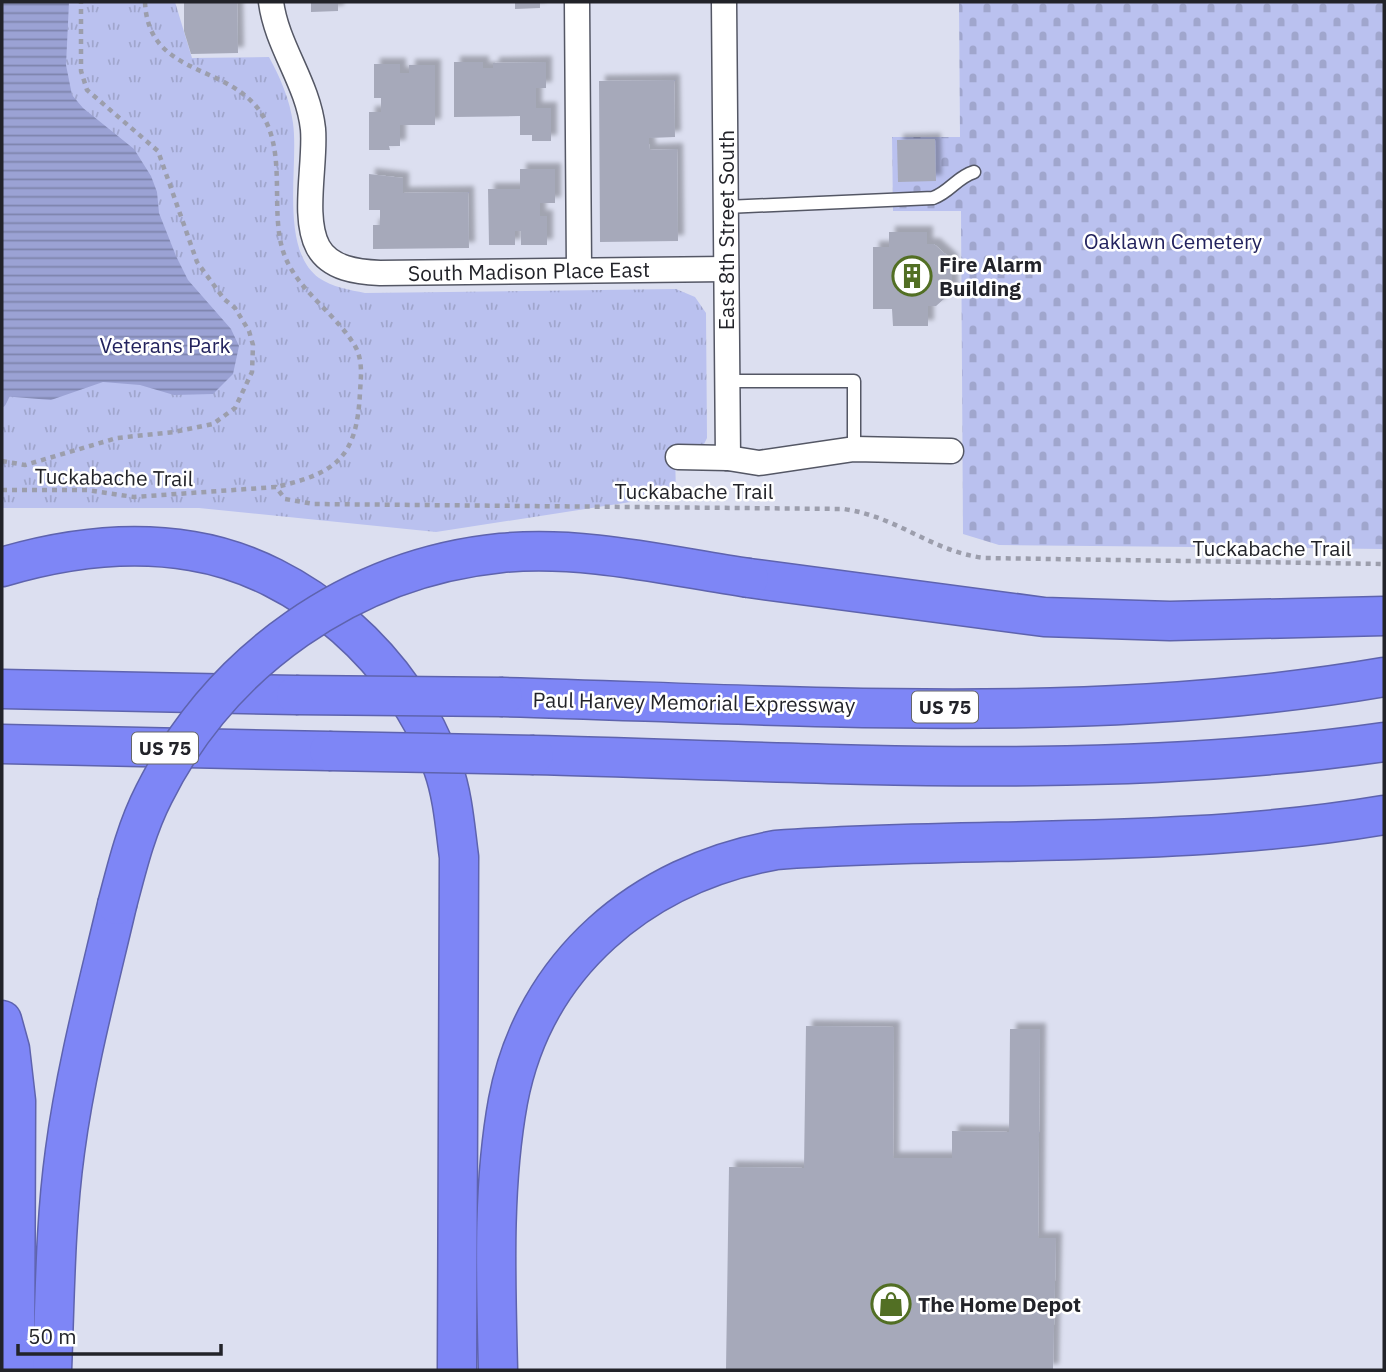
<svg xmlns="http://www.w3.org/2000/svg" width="1386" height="1372" viewBox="0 0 1386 1372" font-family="'IBM Plex Sans',sans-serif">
	<defs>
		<pattern id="cemetery-stones" width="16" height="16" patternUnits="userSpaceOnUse" patternTransform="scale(1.75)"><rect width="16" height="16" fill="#bac1ef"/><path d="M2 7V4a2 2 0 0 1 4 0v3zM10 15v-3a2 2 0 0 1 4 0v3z" fill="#a0a6cd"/></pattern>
		<pattern id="park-tufts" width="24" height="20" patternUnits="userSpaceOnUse" patternTransform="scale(1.75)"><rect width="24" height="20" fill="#bac1ef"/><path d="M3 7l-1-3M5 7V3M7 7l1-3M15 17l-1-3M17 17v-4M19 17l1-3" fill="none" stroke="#a0a6cd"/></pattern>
		<pattern id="water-rules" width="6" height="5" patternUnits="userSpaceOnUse" patternTransform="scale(1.75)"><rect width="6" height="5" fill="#9ba2d4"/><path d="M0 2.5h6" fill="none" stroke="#7e84ac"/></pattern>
		<filter id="shadow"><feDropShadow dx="6" dy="-6" stdDeviation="2" flood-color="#0004"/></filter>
	</defs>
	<rect width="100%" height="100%" fill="#dcdff0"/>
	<!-- cemetery -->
	<path fill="url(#cemetery-stones)" d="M959 2H1384V549L999 545 963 534 961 211H893L892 137H960Z"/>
	<!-- park -->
	<path fill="url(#park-tufts)" d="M2 2H175L192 58 269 57C280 77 290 100 293 123 299 166 279 249 319 278 332 287 350 290 365 293L676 289 695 297 706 313 707 438 703 446 675 453 676 495 436 532 199 508H2Z"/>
	<!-- water -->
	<path fill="url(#water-rules)" d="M2 2H69L66 65 72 95 83 108 134 149 151 176 157 192 159 213 176 256 188 280 231 329 239 346 233 374 213 394 174 395 140 385 103 382 51 400 2 396Z"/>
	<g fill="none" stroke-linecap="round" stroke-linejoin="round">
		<!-- stream -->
		<path stroke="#9ba2d4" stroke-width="8" d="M2 403 5 397"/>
	</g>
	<!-- building -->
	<g fill="#a6a9ba" filter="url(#shadow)">
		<path d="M184 2H237L238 53 191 54 184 31Z"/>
		<path d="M311 2H338V11L311 12Z"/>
		<path d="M515 2H540V8L515 9Z"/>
		<path d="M454 62H483V68H493V63L546 62V88H536V108H551V141H532V135H520V116L454 117Z"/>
		<path d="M374 64H400V73H409V65H435V125H400V146H389L390 150H369V112H381V98H374Z"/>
		<path d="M674 80 675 137 649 138V144L650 150 677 149 678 241 600 242 599 81Z"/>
		<path d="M935 139 936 181 898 182 897 140Z"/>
		<path d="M520 169H555V203H540V216H547V245H521V231H515V245H489L488 189H520Z"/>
		<path d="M369 174 403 178V193L468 192 469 248 373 249V225H380V210H369Z"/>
		<path d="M889 232H927V244H934L952 260V292L936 306H928V326H893L892 309H873V247H889Z"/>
		<path d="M806 1026 894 1027 893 1158H952V1131L1009 1132 1010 1029H1040L1038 1238H1056L1053 1370H726L729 1167 804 1168Z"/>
	</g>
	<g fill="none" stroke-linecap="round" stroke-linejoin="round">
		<!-- lane casing -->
		<g stroke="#545765" stroke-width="15">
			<g id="lane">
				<path d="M726 207 933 198C950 192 957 177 974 172"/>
				<path d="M727 381H854V449"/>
			</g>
		</g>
		<!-- street casing -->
		<g stroke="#545765" stroke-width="27">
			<g id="street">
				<path d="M271 2C277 47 308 83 313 129 316 163 302 217 318 247 330 269 358 272 380 273L726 269"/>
				<path d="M577 2 579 269"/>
				<path d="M724 2 728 458"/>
				<path d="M678 457 728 458 759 463 854 449 951 451"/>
			</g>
		</g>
		<!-- highway casing -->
		<g stroke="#5e63ae" stroke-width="41">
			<g id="highway">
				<path d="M2 567C63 549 128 540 192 551 303 569 406 662 443 768 453 796 455 827 459 857L457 1370"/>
				<path d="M749 578 1044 617 1170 621 1384 616"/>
				<path d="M2 689 296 695"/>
				<path d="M503 697C796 705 1094 727 1384 677"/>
				<path d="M2 744 329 751"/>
				<path d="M534 755C817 762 1103 782 1384 742"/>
				<path d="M2 1020 10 1049 16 1101 15 1370"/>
				<path d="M52 1370C55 1297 55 1224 65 1151 76 1068 98 986 117 905"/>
				<path d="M498 1370C496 1282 492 1188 508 1101 534 964 642 874 776 850 978 836 1183 849 1384 815"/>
			</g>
		</g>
		<!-- path -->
		<g stroke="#9c9eac" stroke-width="4.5" stroke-dasharray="5 5" stroke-linecap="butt">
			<path d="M145 2C148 73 219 64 255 105 292 147 266 214 286 259 301 293 336 314 355 346 363 360 361 376 360 392 357 457 337 473 276 487"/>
			<path d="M2 461 25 465 117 438 174 432 213 424 235 408 252 372 253 345 249 331 235 308 224 299 197 262 158 151 87 90 81 71V2"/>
			<path d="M2 490H87L134 497 276 487 285 499 314 504 844 509C899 517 932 552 985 558L1384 564"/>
		</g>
		<!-- lane -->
		<use href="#lane" stroke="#fff" stroke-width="12"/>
		<!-- street -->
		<use href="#street" stroke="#fff" stroke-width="24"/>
		<!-- highway -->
		<use href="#highway" stroke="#7e86f6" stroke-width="38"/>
		<!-- highway-bridge casing -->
		<g stroke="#5e63ae" stroke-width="41" stroke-linecap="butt">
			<g id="highway-bridge">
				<path d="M296 695 503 697"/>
				<path d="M329 751 534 755"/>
				<path d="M117 905C127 867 136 829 154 794 221 660 352 568 501 553 584 545 668 566 749 578"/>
			</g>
		</g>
		<!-- highway-bridge -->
		<use href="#highway-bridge" stroke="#7e86f6" stroke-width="38"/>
	</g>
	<!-- icons -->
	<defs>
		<g id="building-ring" transform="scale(2.0125)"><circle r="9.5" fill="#fff" stroke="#526f24" stroke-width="1.5"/><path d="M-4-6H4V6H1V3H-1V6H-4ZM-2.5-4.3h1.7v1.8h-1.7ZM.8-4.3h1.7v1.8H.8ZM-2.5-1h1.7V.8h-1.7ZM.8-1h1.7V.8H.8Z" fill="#526f24"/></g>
		<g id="shop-ring" transform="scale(2.0125)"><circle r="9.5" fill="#fff" stroke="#526f24" stroke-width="1.5"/><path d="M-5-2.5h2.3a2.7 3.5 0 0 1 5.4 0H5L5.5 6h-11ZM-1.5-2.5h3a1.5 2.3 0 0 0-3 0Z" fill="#526f24"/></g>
	</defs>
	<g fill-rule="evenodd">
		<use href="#building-ring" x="912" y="276"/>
		<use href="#shop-ring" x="891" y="1304"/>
	</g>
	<g text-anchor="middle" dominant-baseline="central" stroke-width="5" stroke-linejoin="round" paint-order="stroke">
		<!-- shield labels -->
		<g fill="#fff" stroke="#646569" stroke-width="2">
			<rect x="912" y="691.5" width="66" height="31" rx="5"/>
			<rect x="132" y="732.5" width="66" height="31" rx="5"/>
		</g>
		<g font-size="19" font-weight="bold" fill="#222329">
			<text x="945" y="707">US 75</text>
			<text x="165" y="748">US 75</text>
		</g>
		<!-- street labels -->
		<g font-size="21" fill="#222329" stroke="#fff">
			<text transform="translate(726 230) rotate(-90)">East 8th Street South</text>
			<text transform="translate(529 271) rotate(-1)">South Madison Place East</text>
			<text transform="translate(114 477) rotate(1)">Tuckabache Trail</text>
			<text x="694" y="491">Tuckabache Trail</text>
			<text x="1272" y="548">Tuckabache Trail</text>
			<text transform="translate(694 702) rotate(1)">Paul Harvey Memorial Expressway</text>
		</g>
		<!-- park labels -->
		<g font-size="21" fill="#23235e" stroke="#fff">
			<text x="1173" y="241">Oaklawn Cemetery</text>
			<text x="165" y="345">Veterans Park</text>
		</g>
		<!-- poi labels -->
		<g font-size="21" font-weight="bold" fill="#222329" stroke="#fff" text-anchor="start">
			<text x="939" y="264">Fire Alarm<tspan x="939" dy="24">Building</tspan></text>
			<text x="918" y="1304">The Home Depot</text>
		</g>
	</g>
	<!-- border -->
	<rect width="1386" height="1372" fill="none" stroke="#222329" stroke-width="7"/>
	<!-- scale -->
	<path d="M18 1344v10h203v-10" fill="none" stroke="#222329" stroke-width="3.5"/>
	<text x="28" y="1344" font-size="21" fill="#222329" stroke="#ffffff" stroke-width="5" paint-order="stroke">50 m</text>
</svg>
